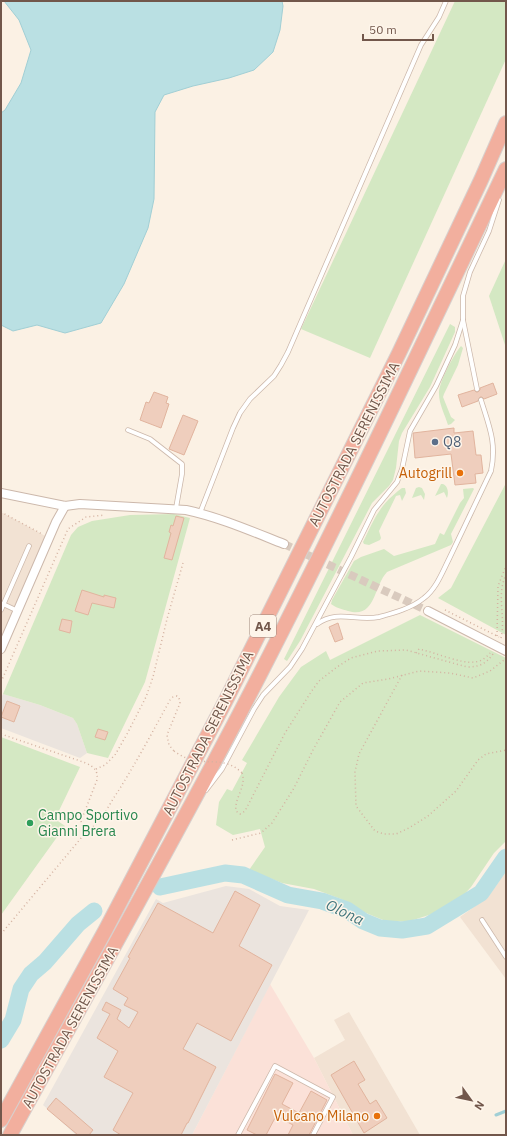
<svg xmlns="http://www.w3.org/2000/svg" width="507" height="1136" viewBox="0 0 507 1136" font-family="'IBM Plex Sans',sans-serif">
	<rect width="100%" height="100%" fill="#fbf1e4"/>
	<!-- residential -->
	<g fill="#f2e2d3">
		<path d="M1 512 49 538 1 649Z"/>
		<path d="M506 872V979L460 917 488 897Z"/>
		<path d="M349 1012 420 1135H353L314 1058 345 1040 334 1020Z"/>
	</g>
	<!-- commercial -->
	<path fill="#fbe1d8" d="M270 984 314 1058 353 1135H192Z"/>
	<!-- industrial -->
	<g fill="#ebe4de">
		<path d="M3 694 40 705 73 718 77 724 87 753 80 758 1 728V698Z"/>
		<path d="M226 886 249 889 280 906 309 910 192 1135H76L43 1105 156 899 163 903Z"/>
	</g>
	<!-- green -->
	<g fill="#d4e8c3">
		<path d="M455 1H506V59L370 358 301 329Z"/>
		<path d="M506 259V348L489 296Z"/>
		<path d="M450 324 455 327V332L430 387 402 433 399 441 396 468 393 480 389 486 372 503 300 641 287 661 284 659Z"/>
		<path d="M461 346 463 348 458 365 444 394 443 397 451 417 455 420 451 424 448 425C445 415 439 404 439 394 438 384 454 354 461 346Z"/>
		<path d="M506 483V635L438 598 451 588Z"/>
		<path d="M441 484H443C448 486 449 493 447 498L444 492 435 496Z"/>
		<path d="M419 487 422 488 425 494 424 500 421 495 412 498 416 488Z"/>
		<path d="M402 488H405L406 493 402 501 400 495 396 496 379 531 381 538 380 540 369 545 364 544 363 542C375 518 379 505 402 488Z"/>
		<path d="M473 488 474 489 451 534 453 542 451 545 387 572C373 587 376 619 348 611 342 609 336 608 331 604L332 600 354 561 361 557 384 549 394 556 435 544 440 533 444 535 460 503 464 498 463 489Z"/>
		<path d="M174 514 190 518 145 682 108 758 87 753 77 724 73 718 40 705 3 694 71 535 78 527 92 521 130 515Z"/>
		<path d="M420 615 506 658V841L494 853 471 887 460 899 432 914 410 921 388 922 366 913 341 899 314 889 282 883 249 870 265 847 260 829 233 835 216 825 219 802 227 789 232 791 247 763 242 760 279 697 301 667 326 651 330 660Z"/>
		<path d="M1 737 80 767 55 819 65 826 1 915Z"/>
	</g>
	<!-- water -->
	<path fill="#bae0e3" stroke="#a1cfd5" d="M4 1H282L283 6 280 30 273 52 254 70 229 78 193 86 164 95 155 112 154 199 148 228 124 284 101 323 65 333 37 325 13 331 1 325V113L5 110 21 83 31 50 19 20Z"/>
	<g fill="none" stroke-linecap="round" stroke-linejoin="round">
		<!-- stream -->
		<path stroke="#a1cfd5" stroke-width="3" d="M496 1115 506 1111"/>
		<!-- river -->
		<g stroke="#bae0e3" stroke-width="17">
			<path d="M160 887 225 873 243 875 288 895 322 901 347 910 363 921 380 928 402 930 427 926 481 893 506 857"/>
			<path d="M1 1040 13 1020 21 989 31 974 45 962 78 924 94 911"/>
		</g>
	</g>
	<!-- building -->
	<g fill="#efcebd" stroke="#e1b49e">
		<path d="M493 383 497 394 484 399 482 397H480L478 401 462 407 458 395 474 390 476 392H478L480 390V388Z"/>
		<path d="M154 392 168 397 166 403 169 404 161 428 140 420 146 402 149 403Z"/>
		<path d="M183 415 198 421 184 455 169 449Z"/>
		<path d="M454 428V433L473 431 476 455H481L483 473 475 474 476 483 455 485 451 454 415 458 413 433Z"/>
		<path d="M176 516 184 518 172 560 164 558 171 533 169 532 171 525 173 526Z"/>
		<path d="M82 590 104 597V595L116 598 114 608 92 603 88 615 75 611Z"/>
		<path d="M62 619 72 621 70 633 59 630Z"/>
		<path d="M338 623 343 639 335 642 329 627Z"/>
		<path d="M7 701 20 706 14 722 1 717Z"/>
		<path d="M98 729 108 732 105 740 95 737Z"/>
		<path d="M235 891 260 905 239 946 272 965 231 1041 197 1023 183 1049 216 1067 188 1123H187L181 1135H121L113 1130 133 1093 104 1077 118 1051 97 1038 110 1014 102 1010 106 1002 121 1010 117 1019 129 1028 138 1012 124 1005 128 998 113 989 130 958 128 957 158 903 213 933Z"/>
		<path d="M354 1061 365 1080 358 1084 370 1104 376 1100 387 1118 364 1133 331 1075Z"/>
		<path d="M275 1074 293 1083 282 1104 299 1113 311 1091 327 1100 309 1135H288L293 1125 276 1116 266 1135H257L247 1130Z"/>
		<path d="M56 1098 93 1130 89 1135H78L47 1109Z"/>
	</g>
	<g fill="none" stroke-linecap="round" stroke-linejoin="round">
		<!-- minor-tunnel -->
		<path stroke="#d9cabe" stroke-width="8" stroke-dasharray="8 4" stroke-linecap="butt" d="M284 544 428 611"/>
		<!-- service casing -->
		<g stroke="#ccb8ab" stroke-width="5.5">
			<g id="service">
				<path d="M477 389 463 320V296L470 272 489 231 499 200"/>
				<path d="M128 430 150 439 182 464V474L176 508"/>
				<path d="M200 513 233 428 240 413 250 399 274 376 281 365 288 352 421 45 439 17 446 1"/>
				<path d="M3 604 18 611"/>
				<path d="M1 610 29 546"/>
				<path d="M317 624C338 609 357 622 379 617 394 613 412 608 424 598 436 589 442 573 449 559 463 530 477 500 491 471 497 443 489 426 481 400"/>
				<path d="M206 790 222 769 254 709 263 695 290 667 302 649 351 557 374 510 397 482 402 469 410 431 436 386 455 345 463 320"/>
				<path d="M482 920 506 957"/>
				<path d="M238 1135 275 1066 333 1097 313 1135"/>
			</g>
		</g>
		<!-- minor casing -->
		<g stroke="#ccb8ab" stroke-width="10">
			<g id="minor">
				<path d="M1 493 65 506 80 504 186 510C219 517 251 531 284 544"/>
				<path d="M428 611 506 651"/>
				<path d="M1 649 56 522 65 506"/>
			</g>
		</g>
		<!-- motorway casing -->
		<g stroke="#d8d0cd" stroke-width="16">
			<g id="motorway">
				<path d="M1 1120 106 929 225 702 399 353 481 180 506 123"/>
				<path d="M10 1135C87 994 166 855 240 713 333 534 419 352 506 169"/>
			</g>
		</g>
		<!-- path -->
		<g stroke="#d4b2a1" stroke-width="1.5" stroke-dasharray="1 3" stroke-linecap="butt">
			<path d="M1 512 42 534"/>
			<path d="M445 610 499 637"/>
			<path d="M497 636 498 586 506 566"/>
			<path d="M501 638C506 617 496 595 506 575"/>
			<path d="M416 653 419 649 423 650C436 653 462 664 474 662 480 662 486 658 490 653"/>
			<path d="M402 675 359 754 355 772 356 806 375 831 384 834H396L409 828 428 816 456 791 478 760 486 754 506 750"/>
			<path d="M1 682 68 529 86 517 105 515"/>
			<path d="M1 734 86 763C94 767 98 770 97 780L81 821 83 829 87 831C101 823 108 806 117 793 136 763 153 731 170 700L173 697 177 696 179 698 180 703 167 735 169 745 174 751"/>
			<path d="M96 769 105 765 115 755 127 734 146 697 153 677 167 619 183 563"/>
			<path d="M242 773C247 786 234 798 236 811L240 814 245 811 285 733 311 692 319 681 337 667 351 658 378 651 406 650 467 667C479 667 486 664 493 654"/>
			<path d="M232 840 261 833 272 823 294 788 313 750 340 702 363 683 388 679 419 671 450 673 473 678 490 671 504 660"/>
			<path d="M1 934 87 831"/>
		</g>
		<!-- service -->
		<use href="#service" stroke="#fff" stroke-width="4"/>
		<!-- minor -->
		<use href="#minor" stroke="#fff" stroke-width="8"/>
		<!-- motorway -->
		<use href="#motorway" stroke="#f2af9e" stroke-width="14"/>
		<!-- path-bridge -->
		<path stroke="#d4b2a1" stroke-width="1.5" stroke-dasharray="1 3" stroke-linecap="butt" d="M174 751C181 756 189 760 197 761 215 763 228 759 242 773"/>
	</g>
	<!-- markers -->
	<circle fill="#5c6f8a" stroke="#fef5ea" stroke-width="1.5" cx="435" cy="442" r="4"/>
	<g fill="#e8710a" stroke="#fef5ea" stroke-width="1.5">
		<circle cx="460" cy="473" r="4"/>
		<circle cx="377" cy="1116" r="4"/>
	</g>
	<circle fill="#2e9e5b" stroke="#fef5ea" stroke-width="1.5" cx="30" cy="823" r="4"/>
	<g text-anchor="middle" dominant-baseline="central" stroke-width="3" stroke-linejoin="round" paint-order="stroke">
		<!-- shield labels -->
		<rect fill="#fef5ea" stroke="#9c867b" stroke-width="1" x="250" y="615" width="26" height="22" rx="3"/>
		<g font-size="13" font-weight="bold" fill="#72574b">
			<text x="263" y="626">A4</text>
		</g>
		<!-- service labels -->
		<g font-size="14" fill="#4e5e75" stroke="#fef5ea" text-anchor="start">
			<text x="443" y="442">Q8</text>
		</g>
		<!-- street labels -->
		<g font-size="14" fill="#72574b" stroke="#fef5ea">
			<text transform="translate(354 444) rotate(-63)">AUTOSTRADA SERENISSIMA</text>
			<text transform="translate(208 733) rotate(-63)">AUTOSTRADA SERENISSIMA</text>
			<text transform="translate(70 1027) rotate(-61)">AUTOSTRADA SERENISSIMA</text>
		</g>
		<!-- food labels -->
		<g font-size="14" fill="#c56008" stroke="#fef5ea" text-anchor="end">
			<text x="452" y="473">Autogrill</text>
			<text x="369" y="1116">Vulcano Milano</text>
		</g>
		<!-- leisure labels -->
		<g font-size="14" fill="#27864d" stroke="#fef5ea" text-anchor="start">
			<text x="38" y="815">Campo Sportivo<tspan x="38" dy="16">Gianni Brera</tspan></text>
		</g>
		<!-- water labels -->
		<g font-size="15" font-style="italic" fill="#43777e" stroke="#fef5ea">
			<text transform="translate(345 912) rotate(25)">Olona</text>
		</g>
	</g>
	<!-- border -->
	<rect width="507" height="1136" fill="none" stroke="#72574b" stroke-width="4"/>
	<!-- north arrow -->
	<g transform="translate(471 1100) rotate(123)" stroke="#fef5ea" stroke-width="3" paint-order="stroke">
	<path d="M0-3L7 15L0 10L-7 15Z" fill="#72574b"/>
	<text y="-6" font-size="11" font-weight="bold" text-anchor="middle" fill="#72574b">N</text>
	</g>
	<!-- scale -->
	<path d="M363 34v6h70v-6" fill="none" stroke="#72574b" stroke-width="2"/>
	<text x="369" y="34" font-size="12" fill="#72574b" stroke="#fef5ea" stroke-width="3" paint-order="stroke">50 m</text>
</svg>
